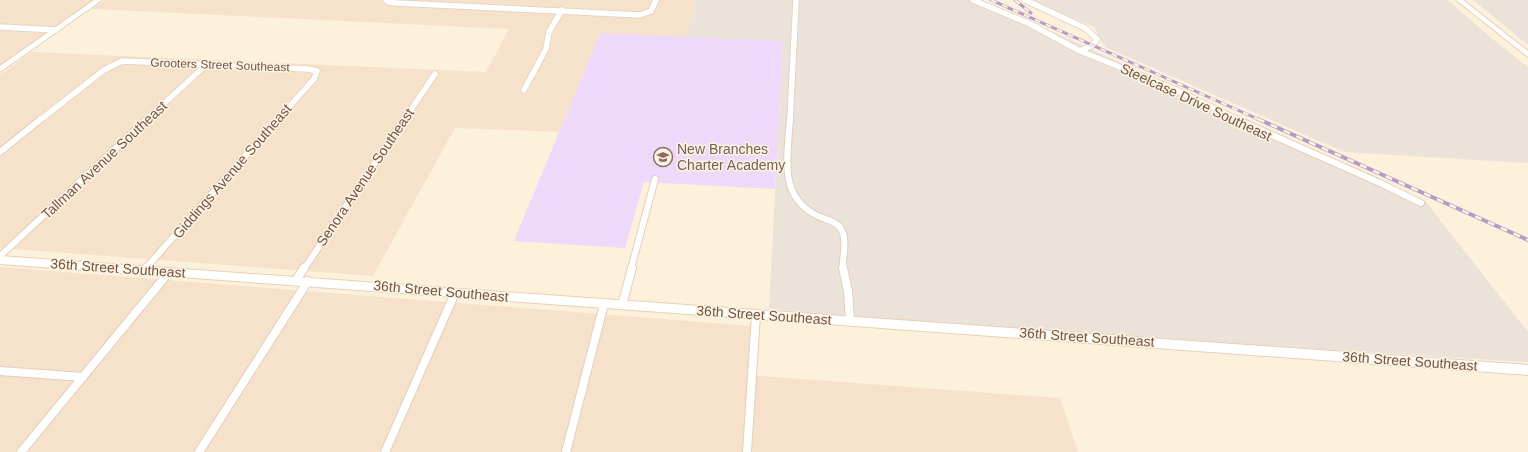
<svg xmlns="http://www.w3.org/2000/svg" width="1528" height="452" viewBox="0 0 1528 452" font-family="Arial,sans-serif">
	<rect width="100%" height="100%" fill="#fef1dc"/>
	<!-- residential -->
	<g fill="#f6e2ca">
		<path d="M0 0H94L0 66Z"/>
		<path d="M105 0H695L686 37 600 33 559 132 455 128 373 276 0 248V75L31 52 486 72 509 29 92 9Z"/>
		<path d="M0 267 752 326 747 375 1060 398 1078 452H0Z"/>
	</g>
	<!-- industrial -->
	<g fill="#ebe2d9">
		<path d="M695 0H983L1426 202 1528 332V362L850 320 769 308 783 41 686 37Z"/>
		<path d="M1030 0H1448L1490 37 1528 67V163L1344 152 1105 47 1094 27Z"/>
		<path d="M1473 0H1528V45Z"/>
	</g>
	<!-- education -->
	<path fill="#eed9fa" d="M600 33 783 41 775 189 644 182 625 248 514 241Z"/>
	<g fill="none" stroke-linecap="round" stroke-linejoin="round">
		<!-- street-far2 casing -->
		<g stroke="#e4cebb" stroke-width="7">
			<g id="street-far2">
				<path d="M386 0 388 2 397 3 640 15 651 11 656 0"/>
				<path d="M973 0 1030 24 1080 51 1174 89 1238 120"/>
				<path d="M1025 0 1085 28 1097 39 1093 45 1080 51"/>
				<path d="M0 27 56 30"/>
				<path d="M524 90 546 49 549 32 562 10"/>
				<path d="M40 120 104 70 122 61 308 69 317 71 314 79 277 120"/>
				<path d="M146 120 207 64"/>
				<path d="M404 120 435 74"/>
				<path d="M790 120 796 0"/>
			</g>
		</g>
		<!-- street-far1 casing -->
		<g stroke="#e4cebb" stroke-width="8">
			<g id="street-far1">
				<path d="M790 119C788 154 778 194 814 214 822 219 836 220 841 229 848 240 842 256 843 269"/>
				<path d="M1236 119 1380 183 1421 203"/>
				<path d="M0 152 41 119"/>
				<path d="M0 256 147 119"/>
				<path d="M145 269 278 119"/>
				<path d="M304 269 404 119"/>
				<path d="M631 269 655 179"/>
			</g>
		</g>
		<!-- street casing -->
		<g stroke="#e4cebb" stroke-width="10">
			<g id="street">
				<path d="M843 268 848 291 850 320"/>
				<path d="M144 270 146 268"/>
				<path d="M296 280 304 268"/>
				<path d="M622 305 632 268"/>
				<path d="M0 371 83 377"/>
				<path d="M21 452 169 272"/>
				<path d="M199 452 308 281"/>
				<path d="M385 452 455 293"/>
				<path d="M566 452 604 304"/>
				<path d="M747 452 756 315"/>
			</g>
		</g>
		<!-- secondary casing -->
		<g stroke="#e9cfb7" stroke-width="2">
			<g id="secondary">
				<path d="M94 0H102L0 72V66Z"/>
				<path d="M1456 0H1463L1528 51V57Z"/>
				<path d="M0 256 1528 365V375L0 264Z"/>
			</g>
		</g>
		<!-- street-far2 -->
		<use href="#street-far2" stroke="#fff" stroke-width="5.5"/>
		<!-- street-far1 -->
		<use href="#street-far1" stroke="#fff" stroke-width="6"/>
		<!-- street -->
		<use href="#street" stroke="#fff" stroke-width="8"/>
		<!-- secondary -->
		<use href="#secondary" fill="#fff" fill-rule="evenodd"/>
		<!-- rail-far1 casing -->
		<g stroke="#b39cc6" stroke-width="3">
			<g id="rail-far1">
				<path d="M991 0 1260 120"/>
				<path d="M1015 0 1031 13"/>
			</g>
		</g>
		<!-- rail casing -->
		<g stroke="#b39cc6" stroke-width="4">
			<path id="rail" d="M1258 119 1528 240"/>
		</g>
		<!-- rail-far1 -->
		<use href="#rail-far1" stroke="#fff4e4" stroke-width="2" stroke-dasharray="6" stroke-linecap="butt"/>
		<!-- rail -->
		<use href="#rail" stroke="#fff4e4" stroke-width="2.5" stroke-dasharray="7" stroke-linecap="butt"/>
	</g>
	<!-- icons -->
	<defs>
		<g id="school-ring" transform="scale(1)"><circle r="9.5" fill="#fff4e4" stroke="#8d6e63" stroke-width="1.5"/><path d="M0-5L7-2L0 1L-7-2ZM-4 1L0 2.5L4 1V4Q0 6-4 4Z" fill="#8d6e63"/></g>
	</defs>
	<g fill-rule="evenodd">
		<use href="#school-ring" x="663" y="157"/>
	</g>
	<g text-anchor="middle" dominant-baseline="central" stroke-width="3" stroke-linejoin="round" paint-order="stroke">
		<!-- far-street labels -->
		<g font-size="12" fill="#745544" stroke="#fff4e4">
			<text transform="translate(220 65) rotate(2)">Grooters Street Southeast</text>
		</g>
		<!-- street labels -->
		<g font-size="14" fill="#745544" stroke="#fff4e4">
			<text transform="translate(1196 102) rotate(25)">Steelcase Drive Southeast</text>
			<text transform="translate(104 160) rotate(-43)">Tallman Avenue Southeast</text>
			<text transform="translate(232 171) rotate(-49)">Giddings Avenue Southeast</text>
			<text transform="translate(365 177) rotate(-56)">Senora Avenue Southeast</text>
			<text transform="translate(118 268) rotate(4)">36th Street Southeast</text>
			<text transform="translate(441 291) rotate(5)">36th Street Southeast</text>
			<text transform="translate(764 315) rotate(4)">36th Street Southeast</text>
			<text transform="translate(1087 337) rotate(4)">36th Street Southeast</text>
			<text transform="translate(1410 361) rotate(4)">36th Street Southeast</text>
		</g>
		<!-- education labels -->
		<g font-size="14" fill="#785e54" stroke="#fff4e4" text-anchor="start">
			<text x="677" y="149">New Branches<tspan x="677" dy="16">Charter Academy</tspan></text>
		</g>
	</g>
</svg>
